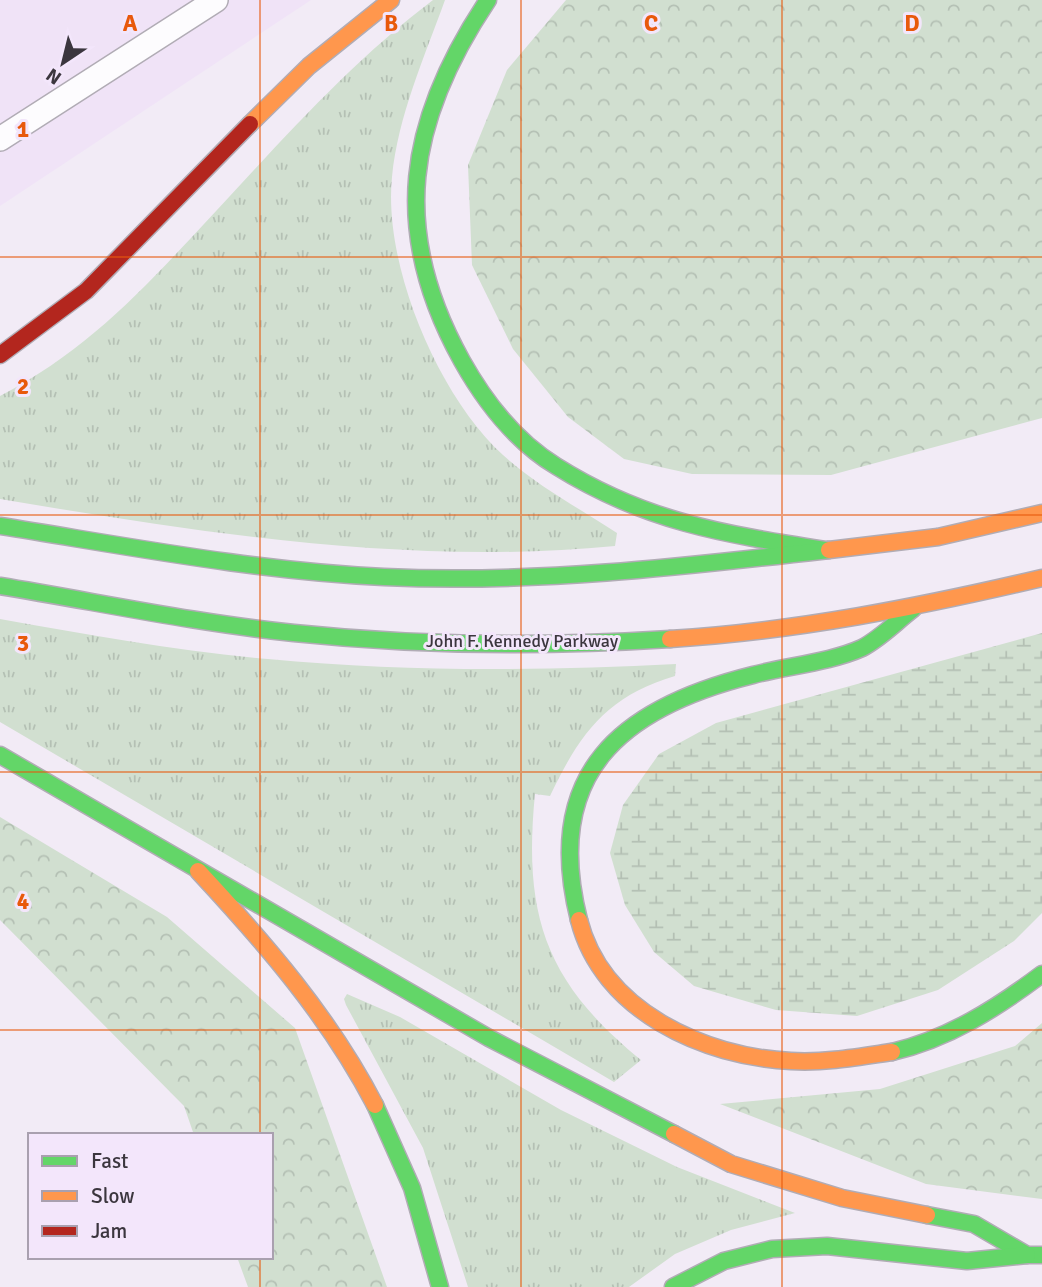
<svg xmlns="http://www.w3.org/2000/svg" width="1042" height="1287" viewBox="0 0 1042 1287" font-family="Signika,sans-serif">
	<defs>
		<pattern id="grass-tufts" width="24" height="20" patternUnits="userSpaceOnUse" patternTransform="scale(1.75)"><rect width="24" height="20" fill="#d1dfd0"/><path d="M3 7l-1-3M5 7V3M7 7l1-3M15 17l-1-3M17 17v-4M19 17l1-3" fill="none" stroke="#b4c0b4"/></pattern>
		<pattern id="forest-crowns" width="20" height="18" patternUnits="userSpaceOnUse" patternTransform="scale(1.75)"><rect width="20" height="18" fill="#d1dfd0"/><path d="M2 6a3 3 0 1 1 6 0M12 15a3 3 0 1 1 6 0" fill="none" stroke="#b4c0b4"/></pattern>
		<pattern id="wetland-marsh" width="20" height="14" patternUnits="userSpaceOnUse" patternTransform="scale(1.75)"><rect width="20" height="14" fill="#d1dfd0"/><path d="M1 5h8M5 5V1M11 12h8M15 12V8" fill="none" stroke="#b4c0b4"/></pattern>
	</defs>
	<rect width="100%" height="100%" fill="#f2ebf6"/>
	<!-- built -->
	<path fill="#f0e3f7" d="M0 0H311L0 206Z"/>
	<!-- grass -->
	<g fill="url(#grass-tufts)">
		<path d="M433 0H445C424 58 398 116 392 177 383 265 438 396 503 455 537 486 579 508 617 533L615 546C410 566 202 533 0 499V396C80 354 130 303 191 238 268 156 343 68 433 0Z"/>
		<path d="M0 619C89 635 178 651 268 659 404 672 540 671 676 664L675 676C607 696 580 733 550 796L535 794C523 915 545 982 641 1060L614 1082 0 722Z"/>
		<path d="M347 994 400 1017 561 1110 677 1167 795 1213 731 1230 675 1254 629 1287H468L423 1148 346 1005 344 999Z"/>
	</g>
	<!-- forest -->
	<g fill="url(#forest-crowns)">
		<path d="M566 0H1042V418L831 475 692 474 624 459 568 417 513 349 472 265 468 165 507 70Z"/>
		<path d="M0 817 167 917 295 1028 387 1287H248L237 1257H271V1135H194L184 1106 0 920Z"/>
		<path d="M1042 1023V1199L926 1184 720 1104 880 1089 1015 1046Z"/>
	</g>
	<!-- wetland -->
	<path fill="url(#wetland-marsh)" d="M1042 633V913L1014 941 938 990 857 1016 776 1010 694 986 654 952 625 905 610 853 623 805 659 754 716 723Z"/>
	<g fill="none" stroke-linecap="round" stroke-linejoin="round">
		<!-- lane casing -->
		<g stroke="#b1acb5" stroke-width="26">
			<path id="lane" d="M0 139 216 0"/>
		</g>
		<!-- fast casing -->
		<g stroke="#b1acb5" stroke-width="19">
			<g id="fast">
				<path d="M488 0C407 121 389 230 462 361 485 402 515 441 556 466 645 522 724 534 826 550"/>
				<path d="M0 526C127 546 255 571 384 577 534 584 681 567 829 550"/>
				<path d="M0 586C98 602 195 623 294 633 419 646 545 647 670 639"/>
				<path d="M0 755 489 1038 674 1134"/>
				<path d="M579 920C542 774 620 708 753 675 787 666 831 662 862 648 881 638 896 622 913 609"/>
				<path d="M892 1052C948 1039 997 1008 1042 974"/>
				<path d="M375 1105 412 1188 440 1287"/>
				<path d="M927 1215 974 1224 1027 1255H1042"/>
				<path d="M673 1287 724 1261 772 1249 827 1246 967 1261 1027 1255"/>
			</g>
		</g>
		<!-- slow casing -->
		<g stroke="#b1acb5" stroke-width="19">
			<g id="slow">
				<path d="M250 124 309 66 391 0"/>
				<path d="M829 550 938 537 1042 513"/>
				<path d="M670 639C797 631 919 607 1042 578"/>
				<path d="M198 871C265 943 330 1018 375 1105"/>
				<path d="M579 920C602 1011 704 1057 791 1061 825 1063 858 1057 892 1052"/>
				<path d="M674 1134 731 1164 842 1198 927 1215"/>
			</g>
		</g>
		<!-- jam casing -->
		<g stroke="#b1acb5" stroke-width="19">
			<path id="jam" d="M0 355 86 291 250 124"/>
		</g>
		<!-- lane -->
		<use href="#lane" stroke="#fdfcfe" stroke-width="23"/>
		<!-- fast -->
		<use href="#fast" stroke="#63d668" stroke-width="16"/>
		<!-- slow -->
		<use href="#slow" stroke="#ff974d" stroke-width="16"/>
		<!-- jam -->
		<use href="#jam" stroke="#b3261e" stroke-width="16"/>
	</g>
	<!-- grid -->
	<path fill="none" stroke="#e8590c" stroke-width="2" stroke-opacity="0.55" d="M260 0V1135M521 0V1287M782 0V1287M0 257H1042M0 515H1042M0 772H1042M0 1030H1042M260 1257V1287"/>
	<g text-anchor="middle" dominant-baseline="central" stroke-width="6" stroke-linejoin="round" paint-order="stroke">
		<!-- street labels -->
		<g font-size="18" fill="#3b363e" stroke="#f3e6fb">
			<text x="522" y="641">John F. Kennedy Parkway</text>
		</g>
	</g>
	<g font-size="23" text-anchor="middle" font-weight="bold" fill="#e8590c" stroke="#f3e6fb" stroke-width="6" stroke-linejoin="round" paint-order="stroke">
		<text x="130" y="31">A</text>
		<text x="391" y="31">B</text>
		<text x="651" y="31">C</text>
		<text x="912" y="31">D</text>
		<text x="23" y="137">1</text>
		<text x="23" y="394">2</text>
		<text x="23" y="651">3</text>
		<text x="23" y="909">4</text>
	</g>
	<!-- legend -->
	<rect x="28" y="1133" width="245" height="126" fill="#f3e6fb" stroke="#a9a0af" stroke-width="2"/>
	<rect x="42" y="1156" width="35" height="10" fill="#63d668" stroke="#a9a0af" stroke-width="2"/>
	<text x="91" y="1168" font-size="21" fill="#3b363e">Fast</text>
	<rect x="42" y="1191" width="35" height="10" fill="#ff974d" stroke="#a9a0af" stroke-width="2"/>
	<text x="91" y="1203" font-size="21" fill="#3b363e">Slow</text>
	<rect x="42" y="1226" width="35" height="10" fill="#b3261e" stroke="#a9a0af" stroke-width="2"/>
	<text x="91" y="1238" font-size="21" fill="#3b363e">Jam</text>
	<!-- north arrow -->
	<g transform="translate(63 63) rotate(215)" stroke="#f3e6fb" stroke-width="5" paint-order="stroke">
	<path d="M0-5L12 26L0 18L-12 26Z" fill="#3b363e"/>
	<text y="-10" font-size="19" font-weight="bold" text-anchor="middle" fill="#3b363e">N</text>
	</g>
</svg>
